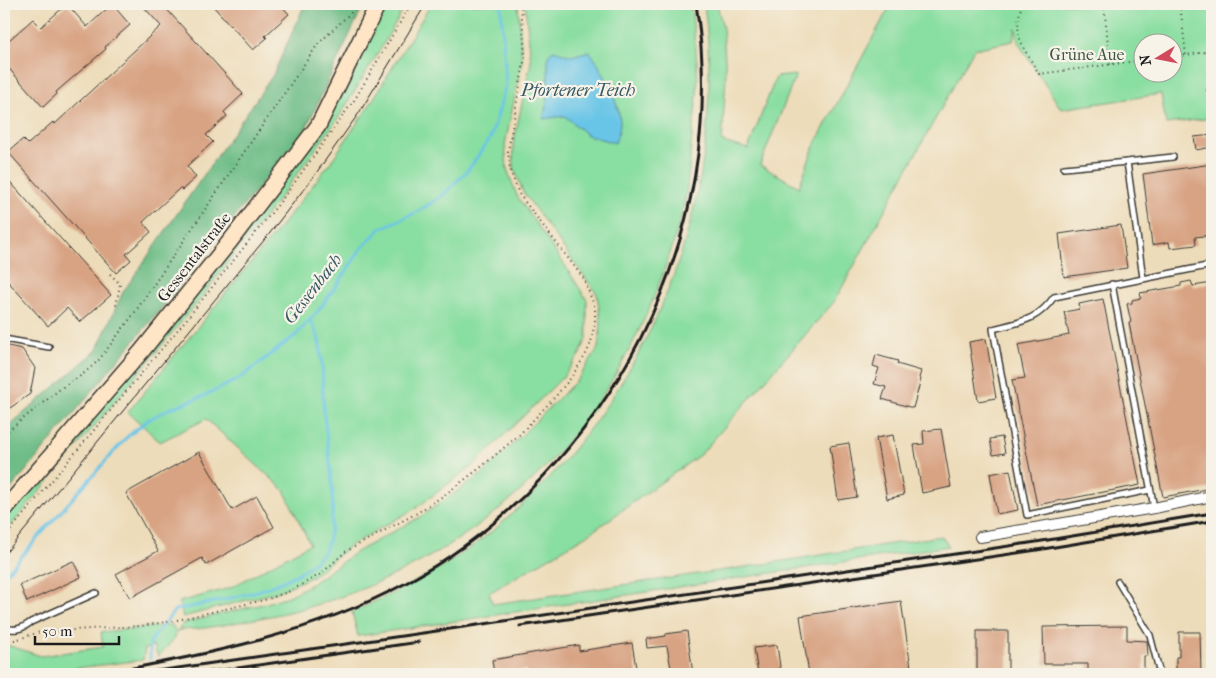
<svg xmlns="http://www.w3.org/2000/svg" width="1216" height="678" viewBox="0 0 1216 678" font-family="'IM FELL French Canon',serif">
	<rect width="100%" height="100%" fill="#f7f3e8"/>
	<filter id="ink" filterUnits="userSpaceOnUse"><feTurbulence type="fractalNoise" baseFrequency=".02" numOctaves="2"/><feDisplacementMap in="SourceGraphic" scale="10" xChannelSelector="R" yChannelSelector="G"/><feConvolveMatrix kernelMatrix="1 2 1 2 8 2 1 2 1" color-interpolation-filters="sRGB"/></filter>
	<filter id="wash" filterUnits="userSpaceOnUse"><feTurbulence type="fractalNoise" baseFrequency=".0096" numOctaves="4" result="noise"/><feDisplacementMap in="SourceGraphic" scale="20" xChannelSelector="R" yChannelSelector="G"/><feGaussianBlur stdDeviation="1.12" result="paint"/><feColorMatrix in="noise" values="0 0 0 0 0 0 0 0 0 0 0 0 0 0 0 0 0 1.4 0 .05"/><feComposite in="paint" operator="in"/></filter>
	<g filter="url(#wash)">
		<rect width="100%" height="100%" fill="#eddcb9"/>
		<!-- green -->
		<g fill="#89dea1" stroke="#527d5e" fill-rule="evenodd">
			<path d="M385 4H406L383 45 337 120 272 208 235 253 198 302 4 534V518L41 475 286 176Z"/>
			<path d="M431 4H518L522 61 505 145 507 169 517 196 566 267 587 300V338L580 354 563 377 476 463 416 508 351 545 311 577 277 592 183 617 179 602 230 588 310 544 284 490 206 419 160 442 128 412 285 221 330 163 371 103Z"/>
			<path d="M525 4H690L692 15C695 41 699 69 697 96 695 112 693 129 691 145 689 168 688 191 682 213 660 296 622 379 565 445 488 536 377 597 260 618 233 623 208 629 180 630L176 632 175 638 158 657 154 646 145 649 143 660 27 674H4V644L41 656 103 647 101 632 172 625 176 632 184 623 267 603 291 595 313 583 356 552 420 517 485 472 578 379 598 348 601 324 597 294 523 192 514 168 513 145 531 62Z"/>
			<path d="M704 4H717L723 28 726 77 722 142 748 149 776 77 796 75 760 165 799 187 814 146 891 4H1212V118L1166 124 1161 94 1061 109 1021 47 1017 38 1016 28 1013 41 974 49 834 302 701 454 589 534 489 593 493 604 739 568 941 536 949 546 358 636 352 612C403 589 453 564 496 528 648 400 731 202 704 4ZM1144 42H1174V72H1144Z"/>
		</g>
		<!-- forest -->
		<path fill="#6ebd87" stroke="#456c52" d="M305 4H364L306 128 164 305 4 497V430L96 351 123 292 273 75Z"/>
		<!-- water -->
		<path fill="#69c5e7" stroke="#427082" d="M553 50 572 56 589 51C601 65 621 106 620 124 620 130 617 137 615 143L587 135 565 116 543 119 548 97V56Z"/>
		<g fill="none" stroke-linecap="round" stroke-linejoin="round">
			<!-- stream -->
			<g stroke="#69c5e7" stroke-width="3">
				<path d="M4 576 127 437 148 420 171 408 204 396 239 379 296 335 318 311 342 278 360 250 381 228 415 213 441 197 468 170 491 137 506 85 501 4"/>
				<path d="M150 659V642L175 610C216 602 286 590 316 560 320 556 324 553 326 548 339 512 330 462 325 424 321 396 325 364 318 337 316 331 313 325 310 320"/>
			</g>
		</g>
		<g id="blocks">
			<!-- building -->
			<g fill="#d8a383">
				<path d="M67 4 87 27 112 4 130 25 105 47 106 49 56 92 57 94 43 107 4 63V34L9 40 33 19 41 27Z"/>
				<path d="M141 4H162L243 94 224 112 227 116 206 135 213 142 187 166 196 177 182 190 180 188 143 222 151 232 126 254 131 260 116 273 8 152 23 139 28 144 53 122 55 124 161 26Z"/>
				<path d="M211 4H280L289 14 265 36 267 38 253 50Z"/>
				<path d="M1212 135V147L1196 150 1194 137Z"/>
				<path d="M1212 164V235L1195 237 1196 245 1170 248 1169 242 1152 245 1143 174Z"/>
				<path d="M4 175 111 295 80 322 67 308 48 326 4 277Z"/>
				<path d="M1121 225 1127 268 1064 277 1059 234Z"/>
				<path d="M1191 281 1193 286 1212 283V488L1163 497 1129 323 1131 322 1127 304 1132 303V300L1141 298 1140 293 1181 286V283Z"/>
				<path d="M1103 299 1140 485 1037 505 1012 380 1025 378 1018 345 1069 335 1064 312 1080 309 1079 304Z"/>
				<path d="M986 339 996 398 978 401 969 342Z"/>
				<path d="M4 345 22 349 35 368 30 394 10 408 4 406Z"/>
				<path d="M876 355 898 361 897 364 921 371 919 378 921 379 913 408 882 399 886 387 874 384 879 368 873 366Z"/>
				<path d="M941 429 951 487 922 493 914 445 924 444 923 431Z"/>
				<path d="M893 435 904 495 887 499 876 438Z"/>
				<path d="M1002 437 1005 453 993 455 990 439Z"/>
				<path d="M849 443 857 497 838 500 830 446Z"/>
				<path d="M199 452 232 510 257 496 274 527 206 565 202 558 130 598 116 574 158 551 126 493Z"/>
				<path d="M1010 470 1018 510 997 514 990 474Z"/>
				<path d="M73 561 81 577 27 602 20 585Z"/>
				<path d="M901 601 912 674H809L800 616Z"/>
				<path d="M1127 626V640L1147 641 1148 656H1144V674H1129V671H1088V664H1044L1043 627Z"/>
				<path d="M687 631 693 674H672L667 646 647 648 646 639 666 636V634Z"/>
				<rect x="977" y="631" width="31" height="43"/>
				<path d="M1179 632H1200L1201 674H1179V670H1176V657H1179Z"/>
				<path d="M632 643 637 674H526V670L494 674 492 660 579 645V651Z"/>
				<path d="M777 645 781 674H758L754 648Z"/>
			</g>
		</g>
	</g>
	<g filter="url(#ink)">
		<use href="#blocks" fill-opacity="0" stroke="#3b3934" stroke-width="1"/>
		<g fill="none" stroke-linecap="round" stroke-linejoin="round">
			<!-- lane casing -->
			<g stroke="#3b3934" stroke-width="8">
				<g id="lane">
					<path d="M1064 168 1127 162"/>
					<path d="M1143 278 1127 162 1173 157"/>
					<path d="M1112 284 1154 508"/>
					<path d="M4 339 49 347"/>
					<path d="M1150 490 1027 515 993 329C1020 322 1037 321 1054 297L1212 265"/>
					<path d="M1118 582 1150 635 1160 674"/>
					<path d="M4 628C15 631 22 629 31 622L96 593"/>
				</g>
			</g>
			<!-- street casing -->
			<g stroke="#3b3934" stroke-width="12">
				<path id="street" d="M980 537 1154 508 1212 496"/>
			</g>
			<!-- secondary casing -->
			<g stroke="#3b3934" stroke-width="18">
				<path id="secondary" d="M4 510 141 352 231 240 318 126 378 4"/>
			</g>
			<!-- path -->
			<g stroke="#3b3934" stroke-width="2" stroke-dasharray="1 4" stroke-linecap="butt">
				<path d="M1022 4C1012 37 1023 46 1039 74L1144 60"/>
				<path d="M1104 4 1110 65"/>
				<path d="M1180 4 1186 55"/>
				<path d="M1174 57 1212 51"/>
				<path d="M1206 90 1212 89"/>
				<path d="M110 274 120 284 116 306"/>
				<path d="M4 434 64 386 82 375 98 361 133 315 318 44 360 4"/>
				<path d="M4 538 190 315 284 197 355 99 411 4"/>
				<path d="M4 641 15 640 40 632 140 626 173 621 268 599 290 591 321 574 345 552 417 513 443 496 480 468 519 435 555 397 570 379 585 356 591 343 595 320V308L584 279 519 194 510 170 508 151 525 57 521 4"/>
			</g>
			<!-- lane -->
			<use href="#lane" stroke="#fff" stroke-width="5"/>
			<!-- street -->
			<use href="#street" stroke="#fff" stroke-width="10"/>
			<!-- secondary -->
			<use href="#secondary" stroke="#fee5c5" stroke-width="15"/>
			<!-- tram -->
			<path stroke="#1c1c1c" stroke-width="1" d="M4 555 270 233 314 176 359 113 426 4"/>
			<!-- rail -->
			<g stroke="#1c1c1c" stroke-width="3">
				<path d="M520 626 1037 550 1212 521"/>
				<path d="M101 674C206 655 312 634 406 583 608 472 733 234 696 4"/>
				<path d="M136 674 430 632 1036 542 1212 513"/>
				<path d="M196 674 419 642"/>
			</g>
		</g>
	</g>
	<g text-anchor="middle" dominant-baseline="central" stroke-width="4.5" stroke-linejoin="round" paint-order="stroke">
		<!-- park labels -->
		<g font-size="16" fill="#3d5644" stroke="#f7f3e8">
			<text x="1087" y="54">Grüne Aue</text>
		</g>
		<!-- street labels -->
		<g font-size="16" fill="#1c1c1c" stroke="#f7f3e8">
			<text transform="translate(194 257) rotate(-52)">Gessentalstraße</text>
		</g>
		<!-- water labels -->
		<g font-size="18" font-style="italic" fill="#375763" stroke="#f7f3e8">
			<text x="578" y="90">Pfortener Teich</text>
			<text transform="translate(313 289) rotate(-52)">Gessenbach</text>
		</g>
	</g>
	<!-- margin -->
	<rect width="1216" height="678" fill="none" stroke="#f7f3e8" stroke-width="20"/>
	<!-- north arrow -->
	<g transform="translate(1158 58) rotate(260)"><circle r="24" fill="#f7f3e8" stroke="#9f9d96"/>
	<path d="M0-4L9 19L0 12L-9 19Z" fill="#d1495b"/>
	<text y="-8" font-size="14" font-weight="bold" text-anchor="middle" fill="#1c1c1c">N</text>
	</g>
	<!-- scale -->
	<path d="M35 636v8h84v-8" fill="none" stroke="#1c1c1c" stroke-width="2.5"/>
	<text x="42" y="636" font-size="15" fill="#1c1c1c" stroke="#f7f3e8" stroke-width="4" paint-order="stroke">50 m</text>
</svg>
